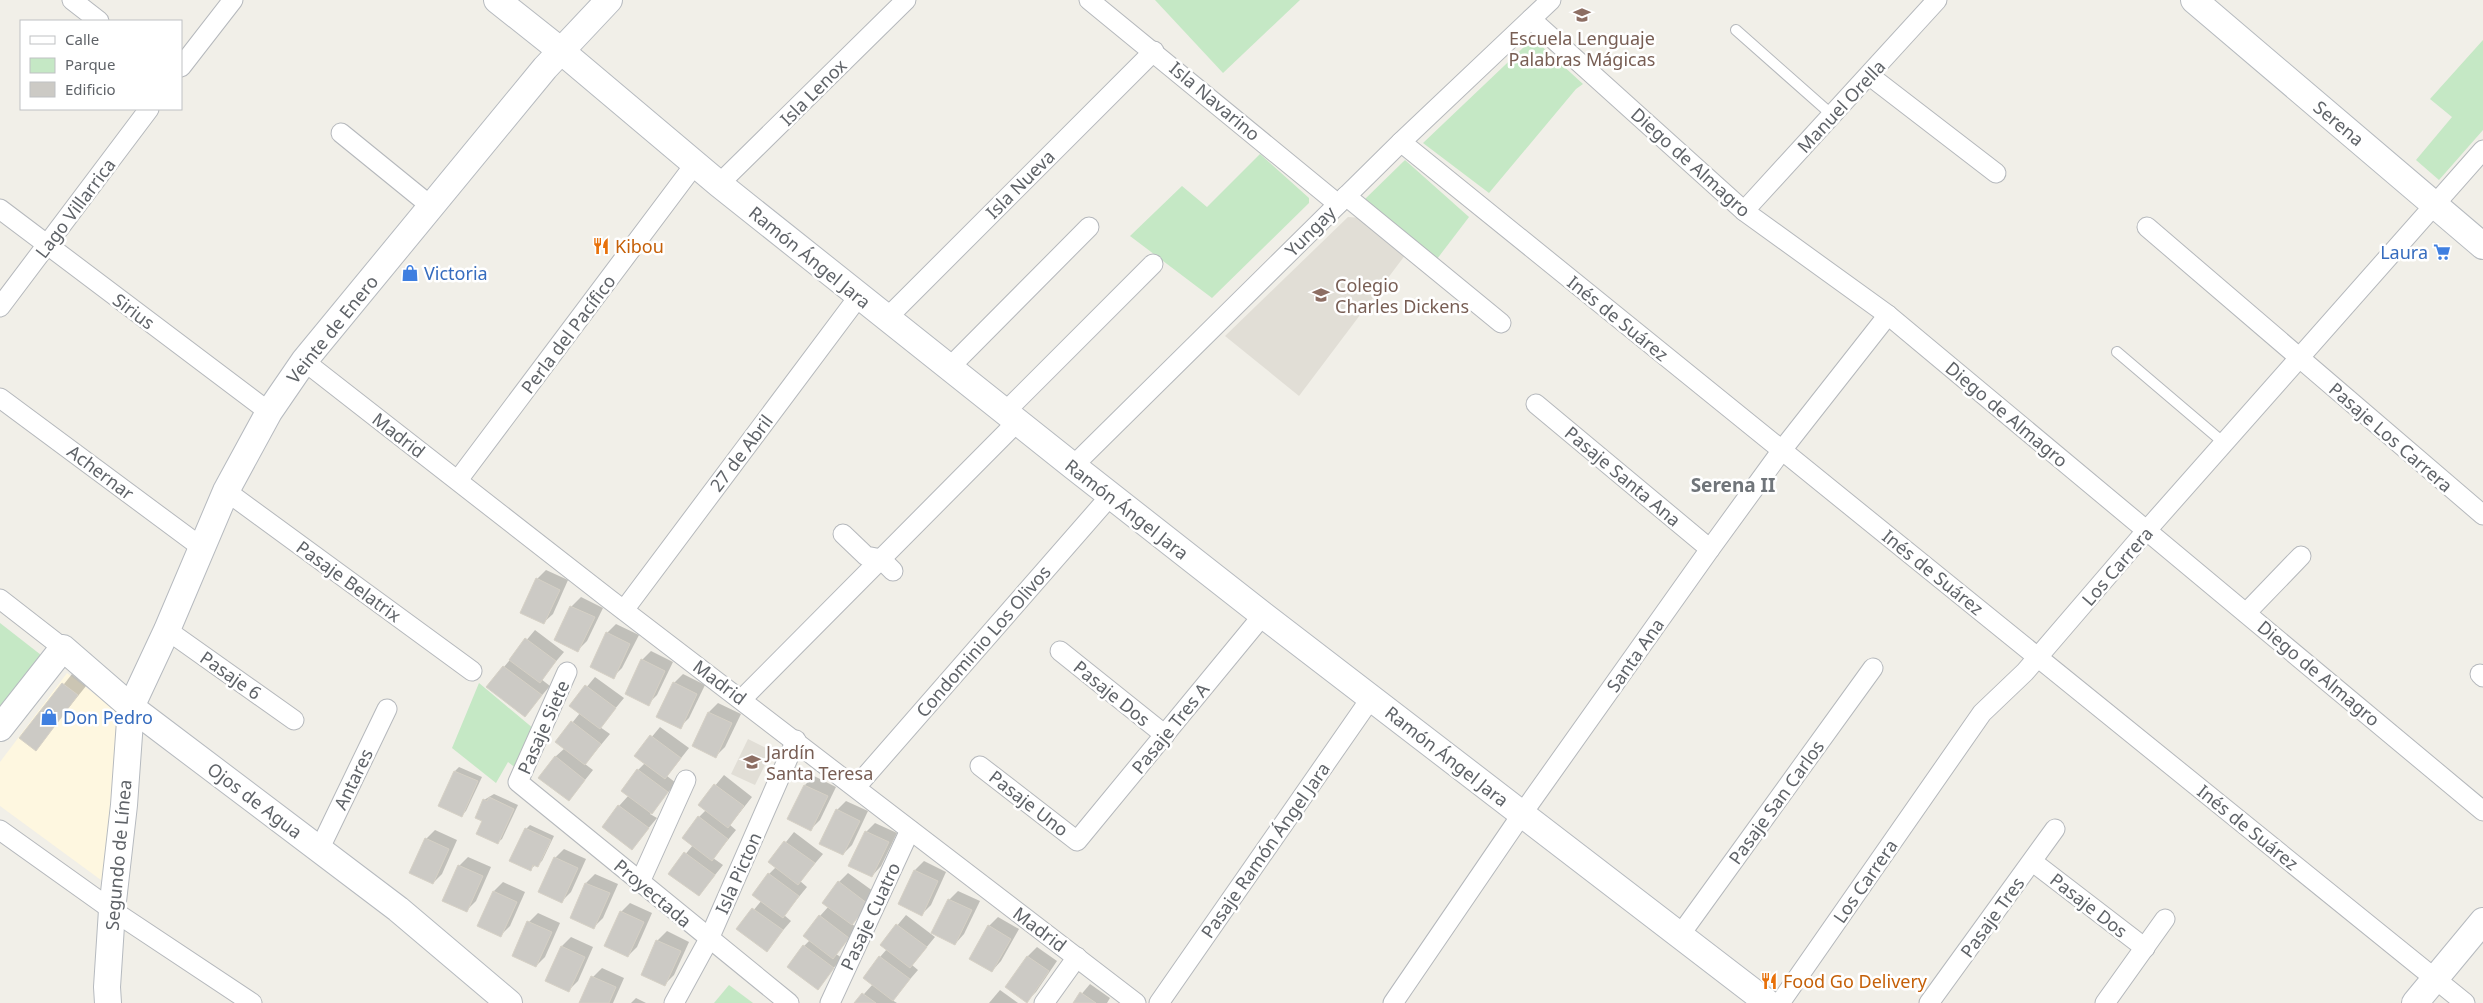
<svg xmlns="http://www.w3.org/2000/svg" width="2483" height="1003" viewBox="0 0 2483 1003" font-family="'Noto Sans',sans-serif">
	<rect width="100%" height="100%" fill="#f1efe8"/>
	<!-- commercial -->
	<path fill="#fef7e0" d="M67 673 123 716 105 883 0 806V762Z"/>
	<!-- education -->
	<g fill="#e1ded6">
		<path d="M1348 217 1363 218 1406 254 1299 396 1225 336Z"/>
		<path d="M748 739 772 751 755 785 731 774Z"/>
	</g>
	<!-- green -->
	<g fill="#c5e8c5">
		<path d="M1155 0H1300L1223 73Z"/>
		<path d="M2483 40V130L2439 180 2416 160 2452 117 2430 99Z"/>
		<path d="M1536 41 1583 84 1576 89 1489 193 1423 143 1525 46Z"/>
		<path d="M1260 154 1309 198V203L1212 298 1130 236 1182 186 1207 207Z"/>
		<path d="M1405 160 1469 217 1437 259 1363 201Z"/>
		<path d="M0 623 41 655 0 709Z"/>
		<path d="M479 683 534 729 517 769 508 762 496 783 452 748Z"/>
		<path d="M729 985 753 1003H714Z"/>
	</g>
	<!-- shadow -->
	<g fill="#0003">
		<path d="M546 570 568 580 553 614 543 623 537 579Z"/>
		<path d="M581 597 603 608 587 641 578 650 556 640 572 606Z"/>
		<path d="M616 624 639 635 622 668 613 677 607 633Z"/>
		<path d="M535 630 564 652 541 679 550 686 525 715 504 667Z"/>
		<path d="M651 651 673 662 657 695 648 704 642 660Z"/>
		<path d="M72 674 86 686 36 749 21 738Z"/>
		<path d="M683 674 705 685 689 718 680 727 674 683Z"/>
		<path d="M595 677 624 698 600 727 610 734 585 764 593 770 569 800 555 757 565 748 557 742 580 713 571 706Z"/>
		<path d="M718 703 741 714 725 747 716 756 693 746 709 712Z"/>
		<path d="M660 727 689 748 667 776 676 783 650 814 657 818 632 848 619 806 629 795 638 770 645 763 636 756Z"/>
		<path d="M459 767 482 777 466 811 462 815 455 771Z"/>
		<path d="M724 775 752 797 730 825 736 830 713 858 723 865 699 895 670 873 693 845 699 817 706 810 699 805Z"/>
		<path d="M814 776 836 787 820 820 811 829 789 819 805 785Z"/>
		<path d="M494 794 518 805 502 839 497 843 484 821V800Z"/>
		<path d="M846 801 868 811 852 845 843 854 837 810Z"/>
		<path d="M875 823 897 833 881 866 872 876 866 832Z"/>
		<path d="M530 825 554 836 542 861 530 869 526 829Z"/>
		<path d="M435 830 457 840 442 874 433 883 426 839Z"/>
		<path d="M794 832 823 854 800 881 807 887 784 915 791 921 766 950 738 929 762 900 769 874 776 867 770 862Z"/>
		<path d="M564 849 586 859 571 892 562 901 555 858Z"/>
		<path d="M468 857 491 867 476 901 467 910 459 866Z"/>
		<path d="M924 861 946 872 931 905 922 914 899 904 915 870Z"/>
		<path d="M848 873 877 894 852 924 857 928 836 954 842 958 817 988 804 946 810 940 820 916 829 906 839 882Z"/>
		<path d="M595 874 618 884 603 918 594 927 571 917 586 883Z"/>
		<path d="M503 882 525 892 510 926 501 935 494 891Z"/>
		<path d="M958 891 980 901 964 934 955 944 949 900Z"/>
		<path d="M630 903 652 913 637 947 628 956 621 912Z"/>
		<path d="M538 913 560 923 545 957 536 966 529 922Z"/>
		<path d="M906 915 935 937 912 965 918 970 892 1000 897 1003H856L873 984 880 957 887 949 881 945Z"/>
		<path d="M998 917 1019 929 1001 961 992 971 989 926Z"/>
		<path d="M667 931 689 942 674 975 665 984 642 974 657 941Z"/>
		<path d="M571 937 593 947 578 981 569 990 562 946Z"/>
		<path d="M1037 947 1057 961 1036 992 1027 1001 1007 987 1028 956Z"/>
		<path d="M602 968 624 978 613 1003H581L593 977Z"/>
		<path d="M1090 984 1110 998 1107 1003H1074Z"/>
		<path d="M1000 990 1018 1003H989Z"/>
		<path d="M636 998 646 1003H631Z"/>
	</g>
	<!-- building -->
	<g fill="#cccac5" stroke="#d6d1c6">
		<path d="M536 578 560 590 544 624 520 613Z"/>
		<path d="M570 606 595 617 578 652 554 640Z"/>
		<path d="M606 632 630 644 614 679 590 667Z"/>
		<path d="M525 638 556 661 540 683 509 660Z"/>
		<path d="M641 659 665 671 649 706 625 694Z"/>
		<path d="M503 666 542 695 525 717 486 687Z"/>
		<path d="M673 682 697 694 681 729 656 717Z"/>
		<path d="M62 683 78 695 36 751 19 738Z"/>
		<path d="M585 685 616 708 600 729 569 706Z"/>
		<path d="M708 712 732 723 716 758 692 746Z"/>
		<path d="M571 721 601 744 585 765 555 742Z"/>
		<path d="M650 735 681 758 665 779 634 756Z"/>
		<path d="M555 756 585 780 569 801 538 778Z"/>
		<path d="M637 769 668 792 652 814 621 791Z"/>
		<path d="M454 771 478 781 462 817 438 806Z"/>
		<path d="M714 784 744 806 728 828 698 805Z"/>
		<path d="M804 785 828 796 811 831 787 819Z"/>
		<path d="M489 797 514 809 498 844 476 834 482 821 475 818 483 799 487 801Z"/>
		<path d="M618 805 649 828 632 850 602 827Z"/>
		<path d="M836 809 860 821 843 855 819 844Z"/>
		<path d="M698 816 728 839 712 861 682 838Z"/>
		<path d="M525 828 551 840 538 867 533 865 531 871 509 861Z"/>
		<path d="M865 831 889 842 872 877 848 866Z"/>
		<path d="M425 838 449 849 433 884 409 873Z"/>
		<path d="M784 841 815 863 798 885 768 862Z"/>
		<path d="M684 852 715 875 699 896 668 874Z"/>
		<path d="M554 857 578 868 562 903 538 892Z"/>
		<path d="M458 865 483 876 467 912 442 901Z"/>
		<path d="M914 870 938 881 922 916 898 904Z"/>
		<path d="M768 873 799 896 783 918 752 895Z"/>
		<path d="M838 881 868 904 852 925 822 903Z"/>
		<path d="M585 883 610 893 594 929 570 918Z"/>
		<path d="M493 891 517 902 501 937 477 926Z"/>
		<path d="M948 899 972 910 955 945 931 933Z"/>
		<path d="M752 908 783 930 767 952 736 929Z"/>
		<path d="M620 911 644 922 628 957 604 946Z"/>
		<path d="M819 915 849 938 833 959 803 936Z"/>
		<path d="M527 921 552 932 536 967 512 956Z"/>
		<path d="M896 924 927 947 910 968 880 945Z"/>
		<path d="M988 925 1011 939 992 972 969 959Z"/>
		<path d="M656 940 681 951 665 986 641 975Z"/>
		<path d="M803 945 834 968 818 990 787 967Z"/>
		<path d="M561 946 585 957 569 992 545 981Z"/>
		<path d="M879 956 910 979 893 1001 863 978Z"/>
		<path d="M1027 956 1049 971 1027 1003 1005 987Z"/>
		<path d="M591 976 616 987 609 1003H579Z"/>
		<path d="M1080 992 1096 1003H1073Z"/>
		<path d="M862 993 876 1003H854Z"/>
	</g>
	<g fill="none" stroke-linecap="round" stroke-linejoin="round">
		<!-- lane casing -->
		<g stroke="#b5b8bc" stroke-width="12">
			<g id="lane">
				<path d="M1736 30 1831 114"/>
				<path d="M2117 352 2224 443"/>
			</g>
		</g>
		<!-- street casing -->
		<g stroke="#b5b8bc" stroke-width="21">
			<g id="street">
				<path d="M72 0 99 21"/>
				<path d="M1089 0 1338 204"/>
				<path d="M1531 19 1744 211 1888 315 2483 811"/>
				<path d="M181 67 233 0"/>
				<path d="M1870 76 1996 173"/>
				<path d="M341 133 432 207"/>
				<path d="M1401 142 2465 1003"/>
				<path d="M719 184 906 0"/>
				<path d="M1346 196 1501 323"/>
				<path d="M0 209 269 412"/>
				<path d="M1744 211 1937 0"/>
				<path d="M2147 227 2483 515"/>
				<path d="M0 307 149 109"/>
				<path d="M887 318 1154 51"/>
				<path d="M304 361 609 599 1136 1003"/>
				<path d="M949 368 1089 227"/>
				<path d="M0 398 201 547"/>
				<path d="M1536 404 1710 549"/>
				<path d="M1005 412 1153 264"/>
				<path d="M1073 466 1401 142 1551 0"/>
				<path d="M458 480 695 164"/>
				<path d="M226 491 472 671"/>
				<path d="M843 534 866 556 881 559 893 571"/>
				<path d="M0 599 63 648"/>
				<path d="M624 610 859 296"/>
				<path d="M2246 613 2301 556"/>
				<path d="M167 630 294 720"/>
				<path d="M1060 651 1165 735"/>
				<path d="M567 672 518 782 789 1003"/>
				<path d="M2480 674 2483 677"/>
				<path d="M742 699 1017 422"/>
				<path d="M980 766 1077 841 1263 615"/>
				<path d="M856 787 1111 495"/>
				<path d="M0 830 112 910 252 1003"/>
				<path d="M320 848 387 709"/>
				<path d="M2033 862 2145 948"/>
				<path d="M640 882 686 780"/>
				<path d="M1680 935 1873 668"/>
				<path d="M674 1003 709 939 796 740"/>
				<path d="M830 1003 910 830"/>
				<path d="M1044 1003 1077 957"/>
				<path d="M1159 1003 1371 698"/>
				<path d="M1393 1003 1522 814 1710 549 1782 450 1888 315"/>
				<path d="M1780 1003 1982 713 2025 672 2147 530 2483 150"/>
				<path d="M1929 1003 2055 829"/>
				<path d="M2105 1003 2165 919"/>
			</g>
		</g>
		<!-- secondary casing -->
		<g stroke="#b6babf" stroke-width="28">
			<g id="secondary">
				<path d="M497 0 560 50 719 184 1073 466 1263 615 1768 1003"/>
				<path d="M2194 0 2483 246"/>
				<path d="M0 728 63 648 131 707 398 909 509 1003"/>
				<path d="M108 1003 107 987 112 910 124 805 131 707 167 630 226 491 269 412 304 361 545 68 609 0"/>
				<path d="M2415 1003 2483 921"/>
			</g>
		</g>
		<!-- lane -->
		<use href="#lane" stroke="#fff" stroke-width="10"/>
		<!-- street -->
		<use href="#street" stroke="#fff" stroke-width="19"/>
		<!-- secondary -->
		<use href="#secondary" stroke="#fff" stroke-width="26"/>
	</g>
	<!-- icons -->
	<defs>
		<g id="school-bare" transform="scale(1.35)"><path d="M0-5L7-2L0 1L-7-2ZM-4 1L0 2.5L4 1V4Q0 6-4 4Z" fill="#8d6e63" stroke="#fff" stroke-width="2.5" paint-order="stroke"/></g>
		<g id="restaurant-bare" transform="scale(1.35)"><path d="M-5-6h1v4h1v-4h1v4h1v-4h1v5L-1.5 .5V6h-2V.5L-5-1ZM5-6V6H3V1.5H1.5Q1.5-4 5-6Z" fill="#e8710a" stroke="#fff" stroke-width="2.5" paint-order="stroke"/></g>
		<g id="supermarket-bare" transform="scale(1.35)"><path d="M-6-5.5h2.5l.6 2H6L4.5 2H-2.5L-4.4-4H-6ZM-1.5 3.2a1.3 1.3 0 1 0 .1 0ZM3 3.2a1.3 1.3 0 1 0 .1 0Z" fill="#3f7fe0" stroke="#fff" stroke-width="2.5" paint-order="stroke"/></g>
		<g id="shop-bare" transform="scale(1.35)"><path d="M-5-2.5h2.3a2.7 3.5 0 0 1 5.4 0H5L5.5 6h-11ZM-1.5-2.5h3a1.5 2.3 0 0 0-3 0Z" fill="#3f7fe0" stroke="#fff" stroke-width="2.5" paint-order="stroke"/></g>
	</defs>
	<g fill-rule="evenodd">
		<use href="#school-bare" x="1582" y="15"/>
		<use href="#restaurant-bare" x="601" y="246"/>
		<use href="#supermarket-bare" x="2442" y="252"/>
		<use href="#shop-bare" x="410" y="273"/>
		<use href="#school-bare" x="1321" y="295"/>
		<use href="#shop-bare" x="49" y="717"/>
		<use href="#school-bare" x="752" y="762"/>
		<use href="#restaurant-bare" x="1769" y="981"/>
	</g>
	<g text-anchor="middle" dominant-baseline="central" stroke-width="5" stroke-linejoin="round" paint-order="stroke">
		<!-- education labels -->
		<g font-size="18" fill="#785e54" stroke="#fff" text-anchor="start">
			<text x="1582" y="38" text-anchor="middle">Escuela Lenguaje<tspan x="1582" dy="21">Palabras Mágicas</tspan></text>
			<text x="1335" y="285">Colegio<tspan x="1335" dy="21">Charles Dickens</tspan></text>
			<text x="766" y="752">Jardín<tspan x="766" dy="21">Santa Teresa</tspan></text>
		</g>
		<!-- street labels -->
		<g font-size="18" fill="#5f6368" stroke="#fff">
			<text transform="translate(813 92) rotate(-45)">Isla Lenox</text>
			<text transform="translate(1215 101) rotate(40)">Isla Navarino</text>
			<text transform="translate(1841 106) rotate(-47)">Manuel Orella</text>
			<text transform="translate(2339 123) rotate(40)">Serena</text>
			<text transform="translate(1691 162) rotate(42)">Diego de Almagro</text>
			<text transform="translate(1020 184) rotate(-45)">Isla Nueva</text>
			<text transform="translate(75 208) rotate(-53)">Lago Villarrica</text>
			<text transform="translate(1310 231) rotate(-45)">Yungay</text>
			<text transform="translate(810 257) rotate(39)">Ramón Ángel Jara</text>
			<text transform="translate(134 311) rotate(37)">Sirius</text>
			<text transform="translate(1618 318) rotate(39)">Inés de Suárez</text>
			<text transform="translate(332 329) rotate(-51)">Veinte de Enero</text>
			<text transform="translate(568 334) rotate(-53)">Perla del Pacífico</text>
			<text transform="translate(2007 414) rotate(40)">Diego de Almagro</text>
			<text transform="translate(399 435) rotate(38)">Madrid</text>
			<text transform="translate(2391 437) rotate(41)">Pasaje Los Carrera</text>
			<text transform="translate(741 453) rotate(-53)">27 de Abril</text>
			<text transform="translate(101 472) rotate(37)">Achernar</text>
			<text transform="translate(1623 476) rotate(40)">Pasaje Santa Ana</text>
			<text transform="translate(1127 509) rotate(38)">Ramón Ángel Jara</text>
			<text transform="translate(2117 566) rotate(-49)">Los Carrera</text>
			<text transform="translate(1933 572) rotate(39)">Inés de Suárez</text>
			<text transform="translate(349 581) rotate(36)">Pasaje Belatrix</text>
			<text transform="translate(983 641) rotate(-49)">Condominio Los Olivos</text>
			<text transform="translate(1635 655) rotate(-55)">Santa Ana</text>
			<text transform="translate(2319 673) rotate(40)">Diego de Almagro</text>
			<text transform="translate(231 675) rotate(35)">Pasaje 6</text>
			<text transform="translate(720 682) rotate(37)">Madrid</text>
			<text transform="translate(1112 693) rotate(39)">Pasaje Dos</text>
			<text transform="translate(543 727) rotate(-66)">Pasaje Siete</text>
			<text transform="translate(1170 728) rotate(-51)">Pasaje Tres A</text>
			<text transform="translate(1447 756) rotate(38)">Ramón Ángel Jara</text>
			<text transform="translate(353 779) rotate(-64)">Antares</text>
			<text transform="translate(255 800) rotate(37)">Ojos de Agua</text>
			<text transform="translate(1776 802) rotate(-54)">Pasaje San Carlos</text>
			<text transform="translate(1029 803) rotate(38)">Pasaje Uno</text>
			<text transform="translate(2248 827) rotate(39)">Inés de Suárez</text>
			<text transform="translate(1265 850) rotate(-55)">Pasaje Ramón Ángel Jara</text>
			<text transform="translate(118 855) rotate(-85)">Segundo de Línea</text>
			<text transform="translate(738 873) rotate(-66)">Isla Picton</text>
			<text transform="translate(1865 881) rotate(-55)">Los Carrera</text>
			<text transform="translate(653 893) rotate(40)">Proyectada</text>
			<text transform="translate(2089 905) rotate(38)">Pasaje Dos</text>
			<text transform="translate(870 916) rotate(-65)">Pasaje Cuatro</text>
			<text transform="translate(1992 917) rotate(-54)">Pasaje Tres</text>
			<text transform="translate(1040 929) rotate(37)">Madrid</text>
		</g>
		<!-- food labels -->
		<g font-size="18" fill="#c56008" stroke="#fff" text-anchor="start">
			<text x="615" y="246">Kibou</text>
			<text x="1783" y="981">Food Go Delivery</text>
		</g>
		<!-- shop labels -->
		<g font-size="18" fill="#366cbe" stroke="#fff" text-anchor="start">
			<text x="2428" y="252" text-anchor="end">Laura</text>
			<text x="424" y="273">Victoria</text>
			<text x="63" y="717">Don Pedro</text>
		</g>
		<!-- neighbourhood labels -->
		<g font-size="19" font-weight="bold" fill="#70757a" stroke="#fff">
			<text x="1733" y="485">Serena II</text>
		</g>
	</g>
	<!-- legend -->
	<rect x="20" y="20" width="162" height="90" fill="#ffffff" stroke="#bfc1c3"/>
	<rect x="30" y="36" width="25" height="8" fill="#ffffff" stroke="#bfc1c3"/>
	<text x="65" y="45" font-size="15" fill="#5f6368">Calle</text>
	<rect x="30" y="58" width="25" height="15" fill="#c5e8c5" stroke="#bfc1c3"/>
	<text x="65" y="70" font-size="15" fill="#5f6368">Parque</text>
	<rect x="30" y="82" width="25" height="15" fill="#cccac5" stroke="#bfc1c3"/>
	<text x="65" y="95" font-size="15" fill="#5f6368">Edificio</text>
</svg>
